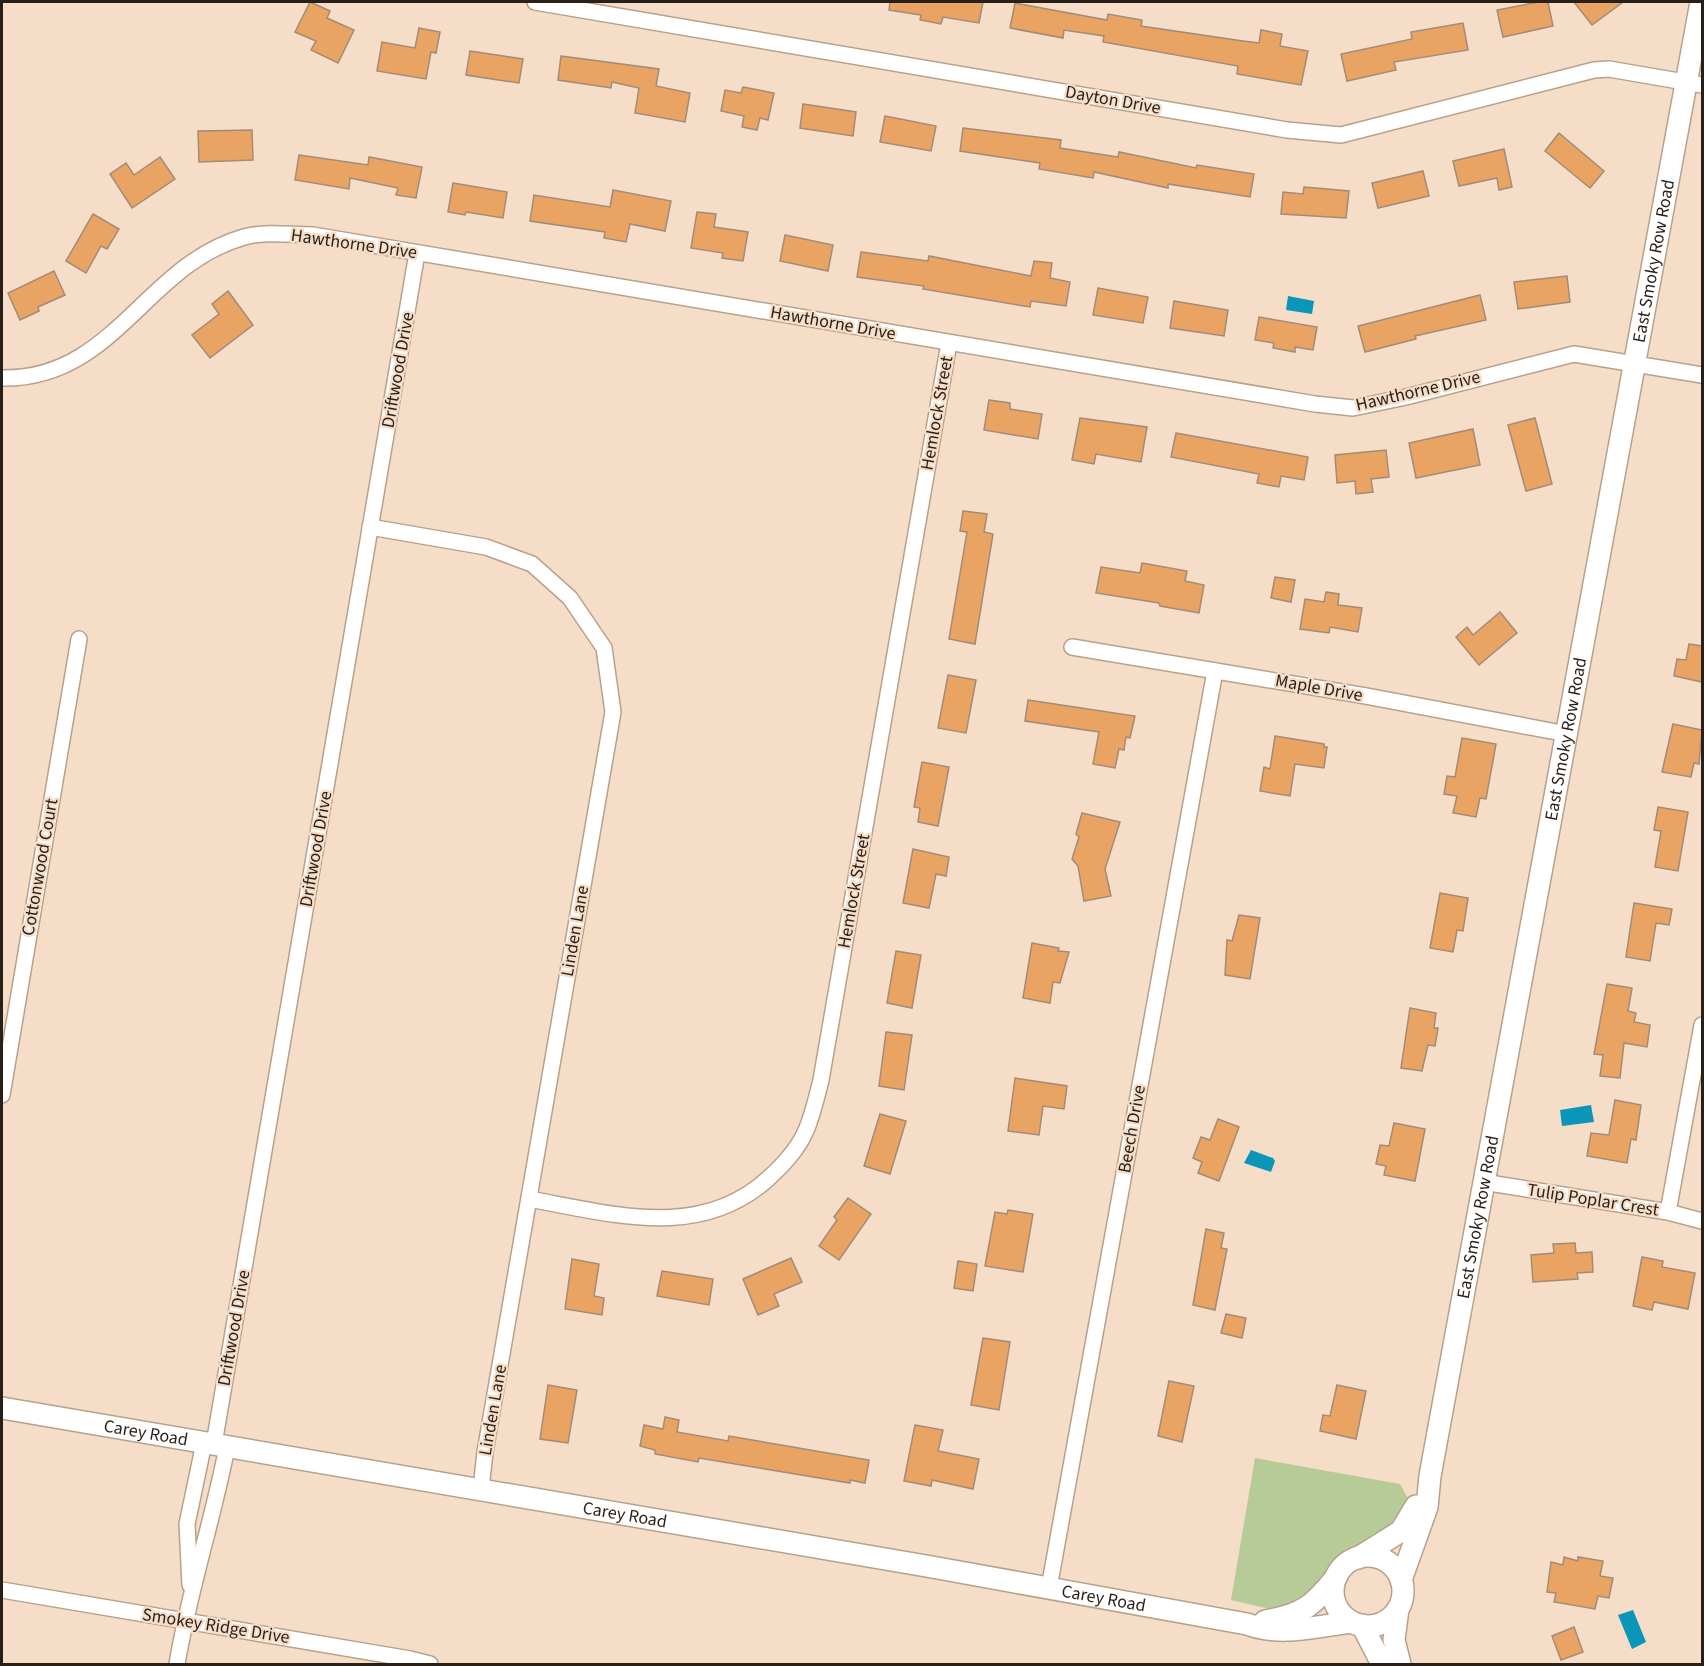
<svg xmlns="http://www.w3.org/2000/svg" width="1704" height="1666" viewBox="0 0 1704 1666" font-family="'Source Sans 3',sans-serif">
	<rect width="100%" height="100%" fill="#f6ddc8"/>
	<!-- green -->
	<path fill="#b7cb99" d="M1255 1458 1400 1484 1411 1504 1398 1523 1377 1538 1338 1556 1317 1587 1299 1600 1274 1610 1231 1600Z"/>
	<!-- water -->
	<g fill="#0b95b9">
		<path d="M1288 296 1314 301 1312 314 1286 310Z"/>
		<path d="M1591 1105 1594 1122 1562 1126 1560 1110Z"/>
		<path d="M1251 1150 1273 1158 1275 1161 1271 1172 1244 1163Z"/>
		<path d="M1633 1610 1646 1642 1632 1649 1618 1615Z"/>
	</g>
	<!-- building -->
	<g fill="#e9a464" stroke="#a28b77" stroke-width="1.5">
		<path d="M310 2 330 11 327 18 354 30 338 63 311 50 316 41 295 32Z"/>
		<path d="M890 2H983L979 23 943 17 941 24 920 20 921 15 889 10Z"/>
		<path d="M1539 2H1548L1553 26 1503 37 1497 10Z"/>
		<path d="M1574 2H1623L1592 25Z"/>
		<path d="M1015 3 1107 20 1108 14 1142 20 1141 26 1243 41 1259 43 1261 30 1282 34 1280 46 1308 51 1301 85 1237 74 1238 66 1103 42 1104 36 1064 30 1063 38 1010 28Z"/>
		<path d="M1463 23 1468 50 1394 62 1396 70 1347 81 1341 54 1412 39 1411 32Z"/>
		<path d="M419 28 440 32 436 53 431 52 426 79 377 71 382 42 415 48Z"/>
		<path d="M470 51 523 59 519 83 466 75Z"/>
		<path d="M561 56 659 69 656 86 690 93 685 122 635 113 639 88 612 82 611 88 558 80Z"/>
		<path d="M743 87 774 93 768 120 760 118 757 130 742 127 744 116 721 111 725 90 741 93Z"/>
		<path d="M803 104 856 112 853 136 800 128Z"/>
		<path d="M885 116 936 126 931 151 880 142Z"/>
		<path d="M963 128 1061 140 1060 148 1118 157 1119 152 1196 168 1197 165 1254 174 1250 197 1168 184V188L1094 172 1093 178 1039 169 1040 163 960 151Z"/>
		<path d="M252 130 253 160 199 162 198 131Z"/>
		<path d="M1559 133 1604 171 1590 188 1545 151Z"/>
		<path d="M1504 149 1512 187 1499 190 1497 178 1459 186 1453 161Z"/>
		<path d="M299 155 368 165 369 157 422 167 416 198 396 195 398 188 350 178 349 189 295 180Z"/>
		<path d="M160 157 175 179 132 208 110 174 126 163 134 175Z"/>
		<path d="M1423 171 1429 196 1378 208 1372 183Z"/>
		<path d="M453 183 507 192 503 218 466 212 465 215 448 212Z"/>
		<path d="M1304 187 1349 191 1346 218 1281 214 1283 192 1303 194Z"/>
		<path d="M613 190 671 201 665 231 630 224 626 242 604 238 605 232 530 221 534 195 610 207Z"/>
		<path d="M697 212 716 214 714 227 748 232 743 261 722 258 723 253 691 248Z"/>
		<path d="M93 214 119 229 107 249 101 246 86 273 66 261Z"/>
		<path d="M785 235 833 245 828 271 780 261Z"/>
		<path d="M861 252 928 261 929 256 1031 276 1034 261 1052 263 1050 278 1070 282 1066 306 1031 301 1030 307 923 289 924 286 857 277Z"/>
		<path d="M54 271 65 295 38 307 39 311 20 320 8 293Z"/>
		<path d="M1567 276 1570 302 1518 309 1514 282Z"/>
		<path d="M1098 288 1148 297 1143 323 1093 315Z"/>
		<path d="M228 291 253 325 210 358 192 335 219 314 212 304Z"/>
		<path d="M1480 295 1486 320 1415 336 1416 339 1365 352 1358 326Z"/>
		<path d="M1174 301 1228 310 1224 336 1170 328Z"/>
		<path d="M1259 317 1317 327 1313 350 1295 347V352L1273 348 1274 343 1255 340Z"/>
		<path d="M989 400 1010 403V409L1042 414 1038 439 984 430Z"/>
		<path d="M1080 418 1147 427 1141 462 1096 454 1094 464 1072 460Z"/>
		<path d="M1535 418 1552 484 1526 491 1508 425Z"/>
		<path d="M1473 429 1480 465 1416 478 1409 443Z"/>
		<path d="M1176 433 1308 457 1304 480 1281 476 1279 487 1257 483 1259 474 1171 457Z"/>
		<path d="M1386 450 1389 477 1371 479 1373 492 1356 494 1355 481 1337 483 1335 455Z"/>
		<path d="M963 511 987 514 984 532 993 534 975 644 949 639 967 532 960 531Z"/>
		<path d="M1142 563 1187 571 1185 581 1204 585 1199 613 1160 606 1159 603 1096 593 1101 567 1140 573Z"/>
		<path d="M1275 577 1295 580 1291 602 1271 598Z"/>
		<path d="M1326 592 1339 594 1338 605 1362 608 1358 632 1330 627 1329 633 1300 629 1305 599 1324 602Z"/>
		<path d="M1500 612 1517 633 1479 665 1456 637 1467 627 1473 635Z"/>
		<path d="M1689 644 1702 646V682L1674 676 1677 659 1686 660Z"/>
		<path d="M948 675 976 680 966 733 938 728Z"/>
		<path d="M1028 700 1135 716 1130 738 1126 737 1124 750 1119 749 1115 768 1093 764 1099 732 1025 721Z"/>
		<path d="M1673 724 1702 730 1699 764 1694 763 1691 777 1662 772Z"/>
		<path d="M1275 736 1324 744V747H1327L1324 768 1295 764 1290 796 1260 791 1264 767 1270 769Z"/>
		<path d="M1462 738 1496 744 1486 799 1480 798 1476 817 1453 813 1457 796 1444 794 1447 776 1455 777Z"/>
		<path d="M922 762 949 767 938 826 918 822 920 808 914 807Z"/>
		<path d="M1658 807 1688 812 1678 871 1655 867 1661 831 1654 830Z"/>
		<path d="M1082 813 1120 822 1105 869 1111 896 1084 901 1078 866 1072 859 1079 837 1076 834Z"/>
		<path d="M913 849 949 857 946 876 936 874 929 908 903 903Z"/>
		<path d="M1440 893 1468 898 1463 931 1457 930 1453 952 1430 948Z"/>
		<path d="M1634 903 1672 909 1669 925 1656 923 1650 961 1626 957Z"/>
		<path d="M1239 915 1260 918 1250 979 1225 975 1227 940 1232 941Z"/>
		<path d="M1032 943 1059 948 1058 951 1069 952 1060 983 1053 982 1050 1003 1023 998Z"/>
		<path d="M896 951 921 955 912 1008 887 1003Z"/>
		<path d="M1607 984 1632 988 1628 1011 1636 1013 1634 1022 1650 1025 1647 1047 1624 1043 1620 1078 1600 1076 1603 1055 1594 1054Z"/>
		<path d="M1410 1008 1436 1013 1434 1028H1438L1435 1046 1428 1045 1422 1071 1401 1068Z"/>
		<path d="M886 1032 912 1035 904 1090 879 1086Z"/>
		<path d="M1015 1078 1067 1086 1064 1109 1043 1106 1039 1135 1008 1131Z"/>
		<path d="M1615 1100 1641 1105 1636 1140 1631 1139 1627 1163 1587 1156 1591 1133 1609 1135Z"/>
		<path d="M880 1114 906 1121 890 1174 864 1166Z"/>
		<path d="M1218 1119 1239 1127 1219 1181 1198 1173 1202 1162 1193 1158 1201 1137 1210 1140Z"/>
		<path d="M1394 1123 1425 1129 1415 1181 1384 1175 1386 1166 1376 1164 1380 1145 1389 1146Z"/>
		<path d="M848 1198 871 1214 839 1260 819 1246 837 1220 834 1217Z"/>
		<path d="M1008 1210 1033 1214 1023 1272 985 1266 995 1212 1007 1214Z"/>
		<path d="M1206 1229 1224 1233 1221 1248 1227 1249 1215 1310 1193 1305Z"/>
		<path d="M1575 1243 1576 1253 1592 1252 1593 1272 1577 1273 1578 1279 1533 1282 1531 1255 1554 1253 1553 1244Z"/>
		<path d="M1642 1257 1663 1261 1662 1267 1695 1273 1688 1309 1654 1302 1652 1310 1633 1306Z"/>
		<path d="M791 1258 802 1282 774 1294 779 1306 758 1315 743 1279Z"/>
		<path d="M572 1259 599 1264 594 1296 604 1298 602 1315 565 1309Z"/>
		<path d="M958 1261 977 1264 973 1291 954 1288Z"/>
		<path d="M662 1271 713 1279 709 1305 657 1296Z"/>
		<path d="M1226 1314 1246 1318 1242 1338 1221 1333Z"/>
		<path d="M983 1338 1010 1342 999 1410 971 1405Z"/>
		<path d="M1169 1381 1194 1386 1182 1442 1158 1436Z"/>
		<path d="M548 1385 577 1390 568 1443 540 1439Z"/>
		<path d="M1337 1385 1366 1391 1356 1439 1320 1431 1323 1415 1330 1416Z"/>
		<path d="M665 1417 679 1420 677 1432 728 1441 729 1436 869 1460 865 1483 850 1480V1483L699 1458 698 1462 655 1454V1450L640 1446 644 1425 663 1429Z"/>
		<path d="M915 1425 943 1430 938 1451 979 1459 973 1489 932 1480 931 1486 904 1481Z"/>
		<path d="M1564 1557 1578 1561V1557L1603 1561 1600 1576 1613 1578 1609 1598 1598 1596 1595 1609 1554 1602 1556 1593 1547 1592 1551 1562 1563 1565Z"/>
		<path d="M1574 1627 1583 1652 1561 1660 1552 1636Z"/>
	</g>
	<g fill="none" stroke-linecap="round" stroke-linejoin="round">
		<!-- street casing -->
		<g stroke="#b8a18c" stroke-width="18">
			<g id="street">
				<path d="M535 2 1287 130 1341 135 1594 70 1609 69 1702 85"/>
				<path d="M2 378C114 380 145 265 244 237 266 231 291 235 313 235L1315 404 1353 408 1406 397 1574 354 1702 375"/>
				<path d="M370 527 486 547 532 564 570 598 604 648 613 712 485 1452 481 1489"/>
				<path d="M1072 647 1366 696 1567 734"/>
				<path d="M2 1095 79 639"/>
				<path d="M1483 1182 1668 1212 1702 1221"/>
				<path d="M529 1199C613 1214 703 1242 772 1175 786 1162 800 1146 807 1128 813 1113 817 1096 821 1080L949 343"/>
				<path d="M1668 1212 1702 1025"/>
				<path d="M214 1444 417 253"/>
				<path d="M190 1585 187 1524 204 1443"/>
				<path d="M1049 1588 1215 671"/>
				<path d="M2 1590 410 1659 430 1664"/>
				<path d="M177 1664C189 1591 213 1520 227 1447"/>
			</g>
		</g>
		<!-- secondary casing -->
		<g stroke="#b8a18c" stroke-width="24">
			<g id="secondary">
				<path id="s1" d="M2 1408 932 1567 1247 1624C1281 1637 1317 1626 1352 1622"/>
				<circle cx="1368" cy="1591" r="35"/>
				<path d="M1358 1558 1401 1531 1416 1506"/>
				<path id="s2" d="M1401 1580 1427 1507 1430 1476 1701 2"/>
				<path d="M1398 1609 1394 1640 1400 1664"/>
				<path d="M1265 1621C1303 1615 1314 1605 1337 1576"/>
				<path d="M1362 1625 1382 1664"/>
			</g>
		</g>
		<!-- street -->
		<use href="#street" stroke="#fff" stroke-width="15"/>
		<!-- secondary -->
		<use href="#secondary" stroke="#fff" stroke-width="21"/>
	</g>
	<g text-anchor="middle" dominant-baseline="central" stroke-width="4.5" stroke-linejoin="round" paint-order="stroke">
		<!-- street labels -->
		<g font-size="18" fill="#281f18" stroke="#f6ddc8">
			<text transform="translate(1113 100) rotate(10)">Dayton Drive</text>
			<text transform="translate(354 244) rotate(8)">Hawthorne Drive</text>
			<text stroke="none"><textPath href="#s2" startOffset="1344">East Smoky Row Road</textPath></text>
			<text transform="translate(833 323) rotate(10)">Hawthorne Drive</text>
			<text transform="translate(398 370) rotate(-80)">Driftwood Drive</text>
			<text transform="translate(1418 391) rotate(-13)">Hawthorne Drive</text>
			<text transform="translate(937 413) rotate(-80)">Hemlock Street</text>
			<text transform="translate(1319 688) rotate(10)">Maple Drive</text>
			<text stroke="none"><textPath href="#s2" startOffset="858">East Smoky Row Road</textPath></text>
			<text transform="translate(316 849) rotate(-80)">Driftwood Drive</text>
			<text transform="translate(40 867) rotate(-80)">Cottonwood Court</text>
			<text transform="translate(854 891) rotate(-80)">Hemlock Street</text>
			<text transform="translate(575 931) rotate(-80)">Linden Lane</text>
			<text transform="translate(1132 1129) rotate(-80)">Beech Drive</text>
			<text transform="translate(1593 1200) rotate(9)">Tulip Poplar Crest</text>
			<text stroke="none"><textPath href="#s2" startOffset="372">East Smoky Row Road</textPath></text>
			<text transform="translate(234 1328) rotate(-80)">Driftwood Drive</text>
			<text transform="translate(493 1410) rotate(-80)">Linden Lane</text>
			<text stroke="none"><textPath href="#s1" startOffset="146">Carey Road</textPath></text>
			<text stroke="none"><textPath href="#s1" startOffset="632">Carey Road</textPath></text>
			<text stroke="none"><textPath href="#s1" startOffset="1118">Carey Road</textPath></text>
			<text transform="translate(216 1626) rotate(9)">Smokey Ridge Drive</text>
		</g>
	</g>
	<!-- border -->
	<rect width="1704" height="1666" fill="none" stroke="#281f18" stroke-width="6"/>
</svg>
